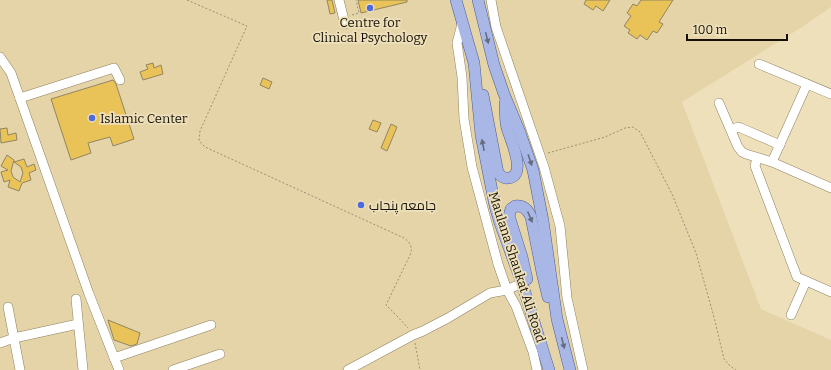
<svg xmlns="http://www.w3.org/2000/svg" width="831" height="370" viewBox="0 0 831 370" font-family="Bitter,Cairo,serif">
	<rect width="100%" height="100%" fill="#eee0bb"/>
	<!-- built -->
	<path fill="#e5d4a8" d="M0 0H831V7L802 27 682 102 761 309 831 340V370H0Z"/>
	<!-- building -->
	<g fill="#e9c258" stroke="#928563">
		<path d="M327 0H332L335 13 330 14Z"/>
		<path d="M358 0H407V2L361 13Z"/>
		<path d="M586 0H610L603 11 596 6 593 10 584 4Z"/>
		<path d="M641 0H673L659 22 663 24 657 33 653 31 647 40 640 35 637 39 628 33 630 30 624 26 631 16 627 13 633 4 637 6Z"/>
		<path d="M153 63 154 68 161 65 163 74 143 80 140 72 148 69 146 65Z"/>
		<path d="M263 78 272 82 269 89 260 85Z"/>
		<path d="M113 80 116 84 134 139 113 146 110 137 88 143 91 153 71 160 51 99Z"/>
		<path d="M373 120 381 123 377 132 369 129Z"/>
		<path d="M391 124 397 127 387 151 381 148Z"/>
		<path d="M7 128 8 135 16 133 17 140 1 143 0 129Z"/>
		<path d="M7 155 14 160 11 171 13 177 20 182 23 173 21 167 14 162 24 159 27 167 34 164 36 170 29 173 31 180 22 183 19 191 8 187 10 180 4 182 1 172 8 170 1 166Z"/>
		<path d="M108 320 140 333 137 344 131 346 114 340Z"/>
	</g>
	<g fill="none" stroke-linecap="round" stroke-linejoin="round">
		<!-- minor casing -->
		<g stroke="#8e815f" stroke-width="10">
			<g id="minor">
				<path d="M339 0 345 24"/>
				<path d="M491 0 496 27 544 167 560 226 567 298 583 370"/>
				<path d="M462 24 457 43 462 77 464 119 472 167 498 264 507 290 516 306 533 352 537 370"/>
				<path d="M0 57 11 73 89 294 119 370"/>
				<path d="M759 64 831 94"/>
				<path d="M20 98 114 68 120 80"/>
				<path d="M719 103 738 147 742 152 746 154 772 162 831 188"/>
				<path d="M731 130 738 127 741 128 780 145"/>
				<path d="M757 158 755 166 797 277 831 292"/>
				<path d="M772 162 807 84"/>
				<path d="M76 299 83 370"/>
				<path d="M8 307 20 370"/>
				<path d="M791 315 806 281"/>
				<path d="M0 343 14 338 78 324"/>
				<path d="M114 358 211 325"/>
				<path d="M173 370 220 354"/>
				<path d="M348 370 413 335 423 331 448 318 490 293 507 290 522 283"/>
			</g>
		</g>
		<!-- major casing -->
		<g stroke="#4f5d8c" stroke-width="12">
			<g id="major">
				<path d="M456 0 474 63 481 135 495 206 500 223 522 283 549 370"/>
				<path d="M478 0 494 65 504 94 519 130 533 170 543 221 557 319 570 370"/>
				<path d="M483 95 498 173C501 176 504 179 508 178 528 177 510 138 507 128 505 120 505 111 505 103"/>
				<path d="M527 279 522 257 509 216 511 209 515 206C523 205 528 210 531 217L542 272 548 297"/>
			</g>
		</g>
		<!-- path -->
		<g stroke="#998f74" stroke-width="1" stroke-dasharray="2 2" stroke-linecap="butt">
			<path d="M187 0 247 26 200 131 199 141 205 147 404 238C410 242 412 246 411 253L386 305 397 316 408 328"/>
			<path d="M352 15 359 13 356 0"/>
			<path d="M548 153 605 137 625 128 633 127 640 132 672 194 696 253 714 317 724 359 730 366 736 370"/>
			<path d="M415 343 420 370"/>
		</g>
		<!-- minor -->
		<use href="#minor" stroke="#fff" stroke-width="9"/>
		<!-- major -->
		<use href="#major" stroke="#a8b7e6" stroke-width="11"/>
	</g>
	<!-- one-way arrows -->
	<defs><path id="oneway-solid" d="M-6-.8H1V-3.2L6.5 0L1 3.2V.8H-6Z"/></defs>
	<g fill="#666c80">
		<use href="#oneway-solid" transform="translate(487 38) rotate(76)"/>
		<use href="#oneway-solid" transform="translate(483 145) rotate(-101)"/>
		<use href="#oneway-solid" transform="translate(530 160) rotate(71)"/>
		<use href="#oneway-solid" transform="translate(530 217) rotate(67)"/>
		<use href="#oneway-solid" transform="translate(563 343) rotate(76)"/>
	</g>
	<!-- markers -->
	<g fill="#4d6ade" stroke="#eee0bb" stroke-width="1.5">
		<circle cx="370" cy="8" r="4"/>
		<circle cx="92" cy="118" r="4"/>
		<circle cx="361" cy="205" r="4"/>
	</g>
	<g text-anchor="middle" dominant-baseline="central" stroke-width="3.5" stroke-linejoin="round" paint-order="stroke">
		<!-- poi labels -->
		<g font-size="13" fill="#151004" stroke="#eee0bb" text-anchor="start">
			<text x="370" y="22" text-anchor="middle">Centre for<tspan x="370" dy="15">Clinical Psychology</tspan></text>
			<text x="100" y="118">Islamic Center</text>
			<text x="369" y="205">جامعہ پنجاب</text>
		</g>
		<!-- street labels -->
		<g font-size="13" fill="#151004" stroke="#eee0bb">
			<text transform="translate(517 267) rotate(72)">Maulana Shaukat Ali Road</text>
		</g>
	</g>
	<!-- scale -->
	<path d="M687 34v6h100v-6" fill="none" stroke="#151004" stroke-width="2"/>
	<text x="693" y="34" font-size="12" fill="#151004" stroke="#eee0bb" stroke-width="3" paint-order="stroke">100 m</text>
</svg>
